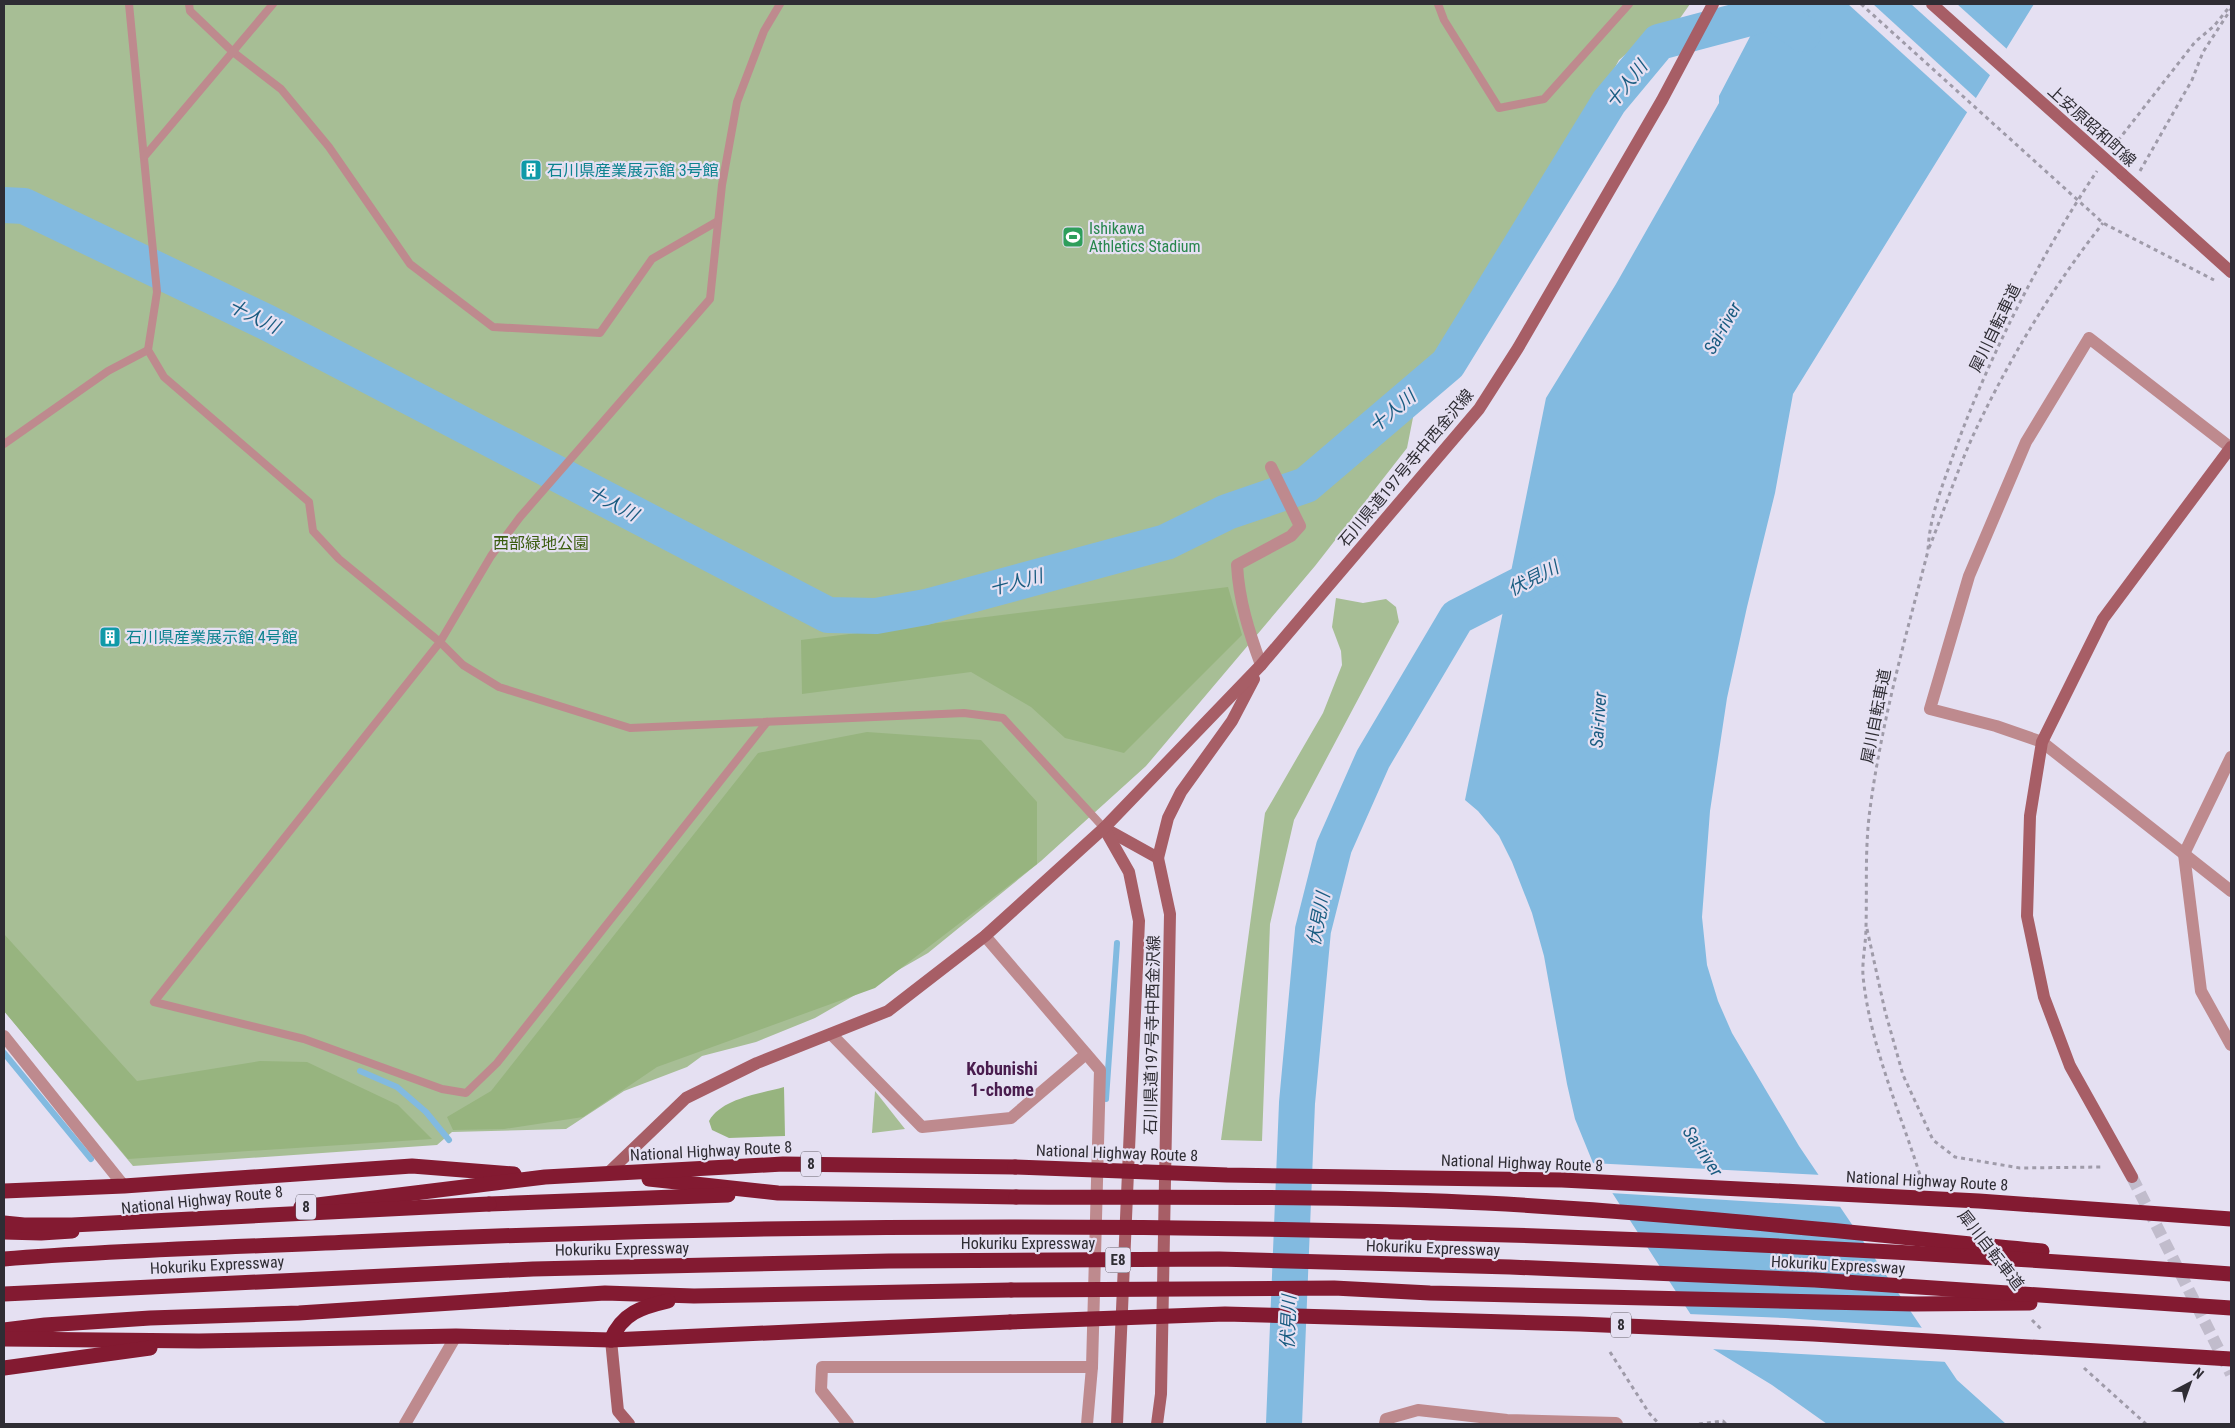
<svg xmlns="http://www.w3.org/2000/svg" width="2235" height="1428" viewBox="0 0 2235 1428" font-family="'Roboto Condensed','Noto Sans JP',sans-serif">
	<rect width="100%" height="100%" fill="#e5e0f2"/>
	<!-- green -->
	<g fill="#a7be95">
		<path d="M4 4H1690L1676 24 1638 44 1619 60 1554 179 1468 312 1422 372 1407 448 1315 566 1146 766 1041 861 928 953 815 1018 756 1042 702 1056 687 1067 624 1091 566 1129 452 1132 437 1145 133 1166 4 1011Z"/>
		<path d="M1336 598 1363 603 1386 599 1396 607 1399 622 1294 820 1270 924 1262 1141 1221 1140 1265 813 1323 713 1342 665 1341 651 1332 627Z"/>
		<path d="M875 1091 905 1129 872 1133Z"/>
	</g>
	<!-- forest -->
	<g fill="#97b47f">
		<path d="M1228 587 1242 635 1124 753 1065 738 1031 707 971 672 802 694 801 640Z"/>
		<path d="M867 732 981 740 1037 802V864L875 988 657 1067 583 1117 504 1129 453 1130 447 1117 491 1091 758 753Z"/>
		<path d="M4 934 137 1081 260 1061 307 1062 398 1105 432 1139 128 1159 4 1011Z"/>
		<path d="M784 1087 785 1136 729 1138 712 1130 709 1121C722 1098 760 1094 784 1087Z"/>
	</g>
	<!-- water -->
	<path fill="#82bae0" d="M1767 4H2034L1793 394 1775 493 1747 607 1727 698 1710 811 1702 917 1707 965 1718 1001 1732 1033 1799 1146 1957 1380 2006 1424H1827L1772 1385 1713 1349 1593 1163 1575 1119 1567 1084 1544 956 1532 913 1512 862 1499 836 1478 811 1465 800 1546 398 1616 284 1719 103V96Z"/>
	<!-- pier -->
	<g fill="#e5e0f2">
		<path d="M1848 4H1873L1978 100 1969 114Z"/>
		<path d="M1911 4H1957L2008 50 1992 77Z"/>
		<path d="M1591 1163 1822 1175 1844 1207 1610 1193Z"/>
		<path d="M1688 1314 1785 1318 1926 1328 1948 1362 1710 1349Z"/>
	</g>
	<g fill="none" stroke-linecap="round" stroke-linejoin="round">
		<!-- stream -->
		<g stroke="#82bae0" stroke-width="6">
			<path d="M4 1053 91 1159"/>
			<path d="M360 1071 397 1087 426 1112 449 1140"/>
			<path d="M1106 1099 1117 943"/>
		</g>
		<!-- river -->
		<g stroke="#82bae0" stroke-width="36">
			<path d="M4 205 24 206 266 322 828 615 876 616 926 607 1166 542 1227 512 1306 485 1448 364 1609 102 1659 42 1772 12 1803 34"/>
			<path d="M1284 1424 1297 1103 1313 930 1334 847 1373 759 1457 617 1551 569"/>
		</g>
		<!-- secondary-tunnel -->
		<path stroke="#c1bccc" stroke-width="12" stroke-dasharray="12 6" stroke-linecap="butt" d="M2132 1177 2231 1374"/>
		<!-- path -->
		<g stroke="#9f9ba9" stroke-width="3" stroke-dasharray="4 4" stroke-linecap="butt">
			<path d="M2113 147 2195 42 2214 26 2231 5"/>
			<path d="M2140 171 2192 80 2203 52 2231 9"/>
			<path d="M2092 213 2103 223 2214 280"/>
			<path d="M1929 548C1946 506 1960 461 1980 421 2014 351 2055 284 2103 223"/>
			<path d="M1867 929 1885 1011 1903 1075 1933 1140 1955 1157 2020 1168 2101 1167"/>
			<path d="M1924 1181 1920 1175C1899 1109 1870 1045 1863 976 1862 960 1866 943 1866 927 1867 890 1865 854 1869 817 1880 727 1905 639 1928 551 1929 521 1939 495 1949 467 1983 368 2039 257 2097 171"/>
			<path d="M2032 1320 2042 1330"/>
			<path d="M1610 1352 1649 1413 1659 1424"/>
			<path d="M2084 1368 2146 1424"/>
			<path d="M1699 1424 1723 1421 1726 1424"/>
		</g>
		<!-- lane -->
		<g stroke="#be8a8e" stroke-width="8">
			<path d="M129 4 157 292 148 350 164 377 309 502 313 531 339 559 440 642 154 1002 304 1039 442 1089 466 1093 497 1063 767 722"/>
			<path d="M189 4 190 11 233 52 281 89 329 147 410 264 493 327 600 333 652 259 718 221"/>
			<path d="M780 4 764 31 737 102 722 185 710 299 520 517 491 556 440 642 463 665 499 687 630 728 964 713 1003 718 1104 828"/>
			<path d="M1438 4 1444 20 1499 108 1544 99 1629 4"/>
			<path d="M144 157 273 4"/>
			<path d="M4 444 108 371 148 350"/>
		</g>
		<!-- street -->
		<g stroke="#be8a8e" stroke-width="12">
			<path d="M2231 448 2089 338 2026 442 1969 576 1930 709 1996 726 2042 742 2231 891"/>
			<path d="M1261 665C1249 632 1239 601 1237 565L1291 536 1300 526 1271 467"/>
			<path d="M2231 757 2184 854 2201 991 2231 1045"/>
			<path d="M985 936 1100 1070 1092 1367 1087 1424"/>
			<path d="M831 1034 922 1127 1011 1118 1086 1054"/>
			<path d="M4 1036 124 1186"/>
			<path d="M405 1424 456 1336"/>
			<path d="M848 1424 821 1390 822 1367H1092"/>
			<path d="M1385 1424 1386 1419 1418 1410 1507 1420 1616 1423 1617 1424"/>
		</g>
		<!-- secondary -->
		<g stroke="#a75e66" stroke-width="12">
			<path d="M2122 174 2231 272"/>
			<path d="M1104 828 1158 858 1170 914 1161 1394 1157 1424"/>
			<path d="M1104 828 1129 872 1139 921 1117 1424"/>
			<path d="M1158 858 1168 818 1181 792 1232 721 1254 679"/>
			<path d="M607 1174 686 1098 757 1063 888 1011 985 936 1104 828 1261 665 1479 409 1518 348 1662 100 1713 4"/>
			<path d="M2132 1177 2070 1066 2044 997 2027 916 2030 816 2042 742 2103 619 2231 447"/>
			<path d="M611 1340 618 1411 629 1424"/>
		</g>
		<!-- highway -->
		<g stroke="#831a31" stroke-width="15">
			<path d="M649 1179 778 1193 1016 1197"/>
			<path d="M4 1191 124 1186 412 1166 514 1174"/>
			<path d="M489 1204 728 1195"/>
			<path d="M301 1207 545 1177 783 1164 1015 1167"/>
			<path d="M4 1232 41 1233 72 1231"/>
			<path d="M4 1330 45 1325 150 1318 299 1313 605 1293 694 1296 1011 1290"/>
			<path d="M4 1339 199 1341 456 1336 611 1340 1010 1322"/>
			<path d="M611 1340C622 1313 642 1307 668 1301"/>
			<path d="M4 1368 150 1348"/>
		</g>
		<!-- path-bridge -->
		<path stroke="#9f9ba9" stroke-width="3" stroke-dasharray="4 4" stroke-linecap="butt" d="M1861 4 2092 213"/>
		<!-- secondary-bridge -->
		<path stroke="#a75e66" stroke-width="12" d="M1932 4 2122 174"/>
		<!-- highway-bridge -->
		<g stroke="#831a31" stroke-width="15">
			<path d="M1015 1167 1227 1175 1562 1180 1979 1201 2231 1219"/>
			<path d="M1016 1197C1172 1198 1329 1195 1486 1203 1672 1213 1857 1233 2042 1251"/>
			<path d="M4 1223 24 1225H72L489 1204"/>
			<path d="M4 1259C119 1250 235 1247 351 1242 978 1213 1605 1227 2231 1274"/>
			<path d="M1011 1290 1334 1288 1430 1293 1914 1304 2030 1303"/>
			<path d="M4 1294 533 1269 889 1261 1219 1259 1510 1267 1815 1280 2231 1308"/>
			<path d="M1010 1322 1225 1314 1580 1324 1813 1334 2231 1359"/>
		</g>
	</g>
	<!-- icons -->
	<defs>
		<g id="building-square" transform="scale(1.125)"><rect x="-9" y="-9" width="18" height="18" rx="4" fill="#0f9aa8" stroke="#e5e0f2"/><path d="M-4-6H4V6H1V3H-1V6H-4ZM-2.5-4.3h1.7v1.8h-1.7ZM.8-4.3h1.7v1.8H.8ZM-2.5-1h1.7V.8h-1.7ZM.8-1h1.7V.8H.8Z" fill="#fff"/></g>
		<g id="stadium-square" transform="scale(1.125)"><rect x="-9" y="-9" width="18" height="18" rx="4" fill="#2e9e5b" stroke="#e5e0f2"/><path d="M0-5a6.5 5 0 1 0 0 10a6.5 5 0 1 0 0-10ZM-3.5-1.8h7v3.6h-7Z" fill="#fff"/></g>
	</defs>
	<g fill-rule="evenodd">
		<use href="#building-square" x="531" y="170"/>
		<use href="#stadium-square" x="1073" y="237"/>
		<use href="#building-square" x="110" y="637"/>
	</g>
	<g text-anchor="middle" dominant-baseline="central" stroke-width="4.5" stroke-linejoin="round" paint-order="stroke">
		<!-- shield labels -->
		<g fill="#e5e0f2" stroke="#66636d" stroke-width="1">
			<rect x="801" y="1151.5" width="20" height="25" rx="4"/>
			<rect x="296" y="1194.5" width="20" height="25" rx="4"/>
			<rect x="1105.5" y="1247.5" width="25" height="25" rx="4"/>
			<rect x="1611" y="1312.5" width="20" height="25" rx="4"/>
		</g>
		<g font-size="15" font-weight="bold" fill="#2f2d34">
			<text x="811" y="1164">8</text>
			<text x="306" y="1207">8</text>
			<text x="1118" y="1260">E8</text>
			<text x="1621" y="1325">8</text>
		</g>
		<!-- street labels -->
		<g font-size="16" fill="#2f2d34" stroke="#e5e0f2">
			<text transform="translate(2092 126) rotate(42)">上安原昭和町線</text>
			<text transform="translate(1995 328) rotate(-64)">犀川自転車道</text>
			<text transform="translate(1406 468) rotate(-50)">石川県道197号寺中西金沢線</text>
			<text transform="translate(1876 716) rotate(-79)">犀川自転車道</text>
			<text transform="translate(1152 1035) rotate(-89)">石川県道197号寺中西金沢線</text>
			<text transform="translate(711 1151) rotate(-3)">National Highway Route 8</text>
			<text transform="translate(1117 1153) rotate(2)">National Highway Route 8</text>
			<text transform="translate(1522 1163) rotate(2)">National Highway Route 8</text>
			<text transform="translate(1927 1181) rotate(3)">National Highway Route 8</text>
			<text transform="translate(202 1200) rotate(-6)">National Highway Route 8</text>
			<text x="1028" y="1243">Hokuriku Expressway</text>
			<text transform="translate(1433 1248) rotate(2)">Hokuriku Expressway</text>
			<text transform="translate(622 1249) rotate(-1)">Hokuriku Expressway</text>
			<text transform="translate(1991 1250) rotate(52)">犀川自転車道</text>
			<text transform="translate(217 1265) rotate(-3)">Hokuriku Expressway</text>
			<text transform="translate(1838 1265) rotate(3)">Hokuriku Expressway</text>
		</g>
		<!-- culture labels -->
		<g font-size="16" fill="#0d838f" stroke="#e5e0f2" text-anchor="start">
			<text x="547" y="170">石川県産業展示館 3号館</text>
			<text x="126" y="637">石川県産業展示館 4号館</text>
		</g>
		<!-- leisure labels -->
		<g font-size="16" fill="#27864d" stroke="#e5e0f2" text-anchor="start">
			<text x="1089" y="228">Ishikawa<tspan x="1089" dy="18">Athletics Stadium</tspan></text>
		</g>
		<!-- park labels -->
		<g font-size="16" fill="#3a5c0e" stroke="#e5e0f2">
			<text x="541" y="543">西部緑地公園</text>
		</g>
		<!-- water labels -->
		<g font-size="18" font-style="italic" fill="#1a5c81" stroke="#e5e0f2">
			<text transform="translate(1626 84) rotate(-51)">十人川</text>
			<text transform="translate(254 316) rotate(26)">十人川</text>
			<text transform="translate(1722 328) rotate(-60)">Sai-river</text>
			<text transform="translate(1392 411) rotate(-40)">十人川</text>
			<text transform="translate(613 503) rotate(28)">十人川</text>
			<text transform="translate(1533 578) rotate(-27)">伏見川</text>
			<text transform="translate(1016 582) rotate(-15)">十人川</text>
			<text transform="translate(1598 720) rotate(-86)">Sai-river</text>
			<text transform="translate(1318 919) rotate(-79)">伏見川</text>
			<text transform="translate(1703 1151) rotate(56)">Sai-river</text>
			<text transform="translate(1288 1322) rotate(-88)">伏見川</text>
		</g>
		<!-- neighbourhood labels -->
		<g font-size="18" font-weight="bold" fill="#491c4e" stroke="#e5e0f2">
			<text x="1002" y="1068">Kobunishi<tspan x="1002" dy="21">1-chome</tspan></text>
		</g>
	</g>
	<!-- border -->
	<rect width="2235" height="1428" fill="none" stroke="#2f2d34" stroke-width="10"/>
	<!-- north arrow -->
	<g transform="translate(2190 1383) rotate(41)" stroke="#e5e0f2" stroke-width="4" paint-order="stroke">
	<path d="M0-4L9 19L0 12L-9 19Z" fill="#2f2d34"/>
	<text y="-8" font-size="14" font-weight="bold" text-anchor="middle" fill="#2f2d34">N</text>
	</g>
</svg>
